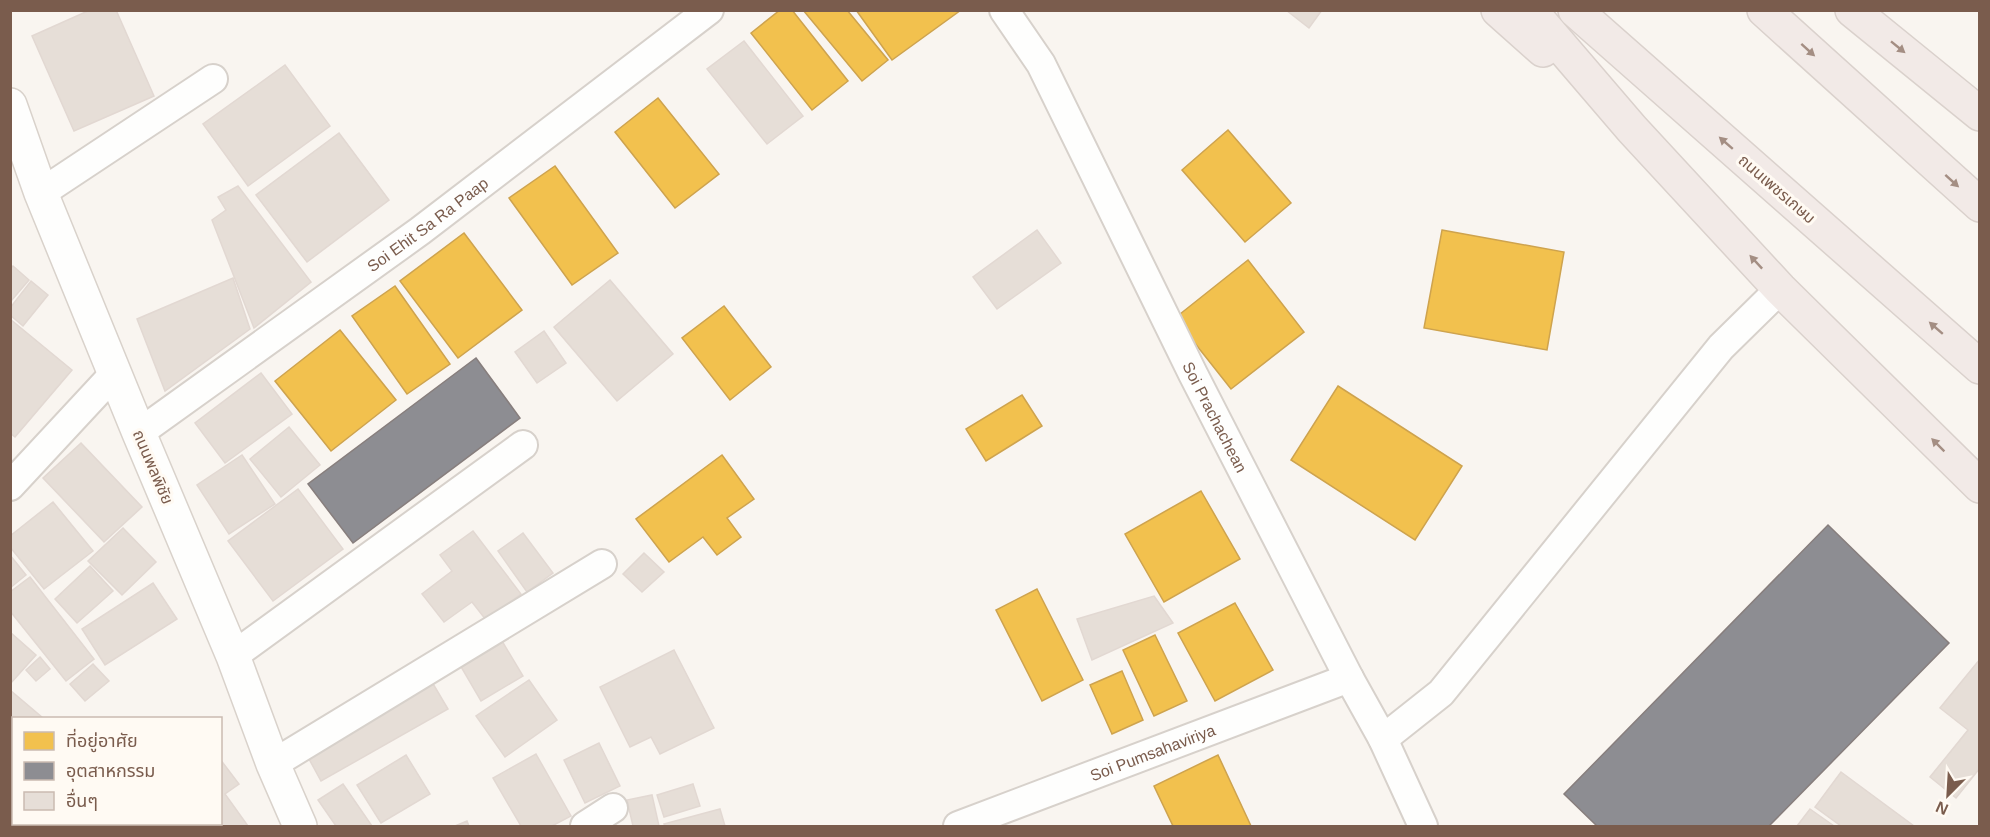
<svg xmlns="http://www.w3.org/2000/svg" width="1990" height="837" viewBox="0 0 1990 837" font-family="Helvetica,'Noto Sans Thai',sans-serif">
	<rect width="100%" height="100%" fill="#f9f5f0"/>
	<!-- homes -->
	<g fill="#f2c14e" stroke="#cea34e" stroke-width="1.5">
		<path d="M780 10H792L848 81 812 110 751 33Z"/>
		<path d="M803 10H847L888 60 862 81Z"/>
		<path d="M856 10H961L892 60Z"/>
		<path d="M658 98 719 174 675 208 615 132Z"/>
		<path d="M1228 130 1291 203 1245 242 1182 170Z"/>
		<path d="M555 166 618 253 572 285 509 198Z"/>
		<path d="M1442 230 1564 252 1547 350 1424 328Z"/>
		<path d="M464 233 522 310 458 358 400 281Z"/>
		<path d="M1248 260 1304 332 1231 389 1175 318Z"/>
		<path d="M395 286 450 364 407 394 352 316Z"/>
		<path d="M724 306 771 367 730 400 682 338Z"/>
		<path d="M340 330 396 400 331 451 275 381Z"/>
		<path d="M1338 386 1462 466 1415 540 1291 460Z"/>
		<path d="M1022 395 1042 426 986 461 966 429Z"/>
		<path d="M722 455 754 499 727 518 741 537 717 555 703 537 669 562 636 519Z"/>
		<path d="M1201 491 1240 559 1164 602 1125 534Z"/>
		<path d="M1037 589 1083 680 1042 701 996 610Z"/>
		<path d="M1235 603 1273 670 1215 701 1178 633Z"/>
		<path d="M1155 635 1187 701 1154 716 1123 650Z"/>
		<path d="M1122 671 1143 720 1112 734 1090 685Z"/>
		<path d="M1218 755 1251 826H1173L1154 786Z"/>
	</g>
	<!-- industry -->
	<g fill="#8d8d92" stroke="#877e7d" stroke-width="1.5">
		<path d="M476 358 520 418 353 543 308 484Z"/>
		<path d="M1828 525 1949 643 1769 826H1597L1564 794Z"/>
	</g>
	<!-- building -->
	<g fill="#e6ded7" stroke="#e2d8d2" stroke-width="1.5">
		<path d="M90 10H116L154 96 74 131 32 36Z"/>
		<path d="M1286 10H1322L1309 28Z"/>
		<path d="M744 41 803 116 767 144 707 69Z"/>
		<path d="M285 65 330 126 248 186 203 124Z"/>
		<path d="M339 133 389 200 307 262 256 195Z"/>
		<path d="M238 186 311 282 254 328 212 220 226 210 218 197Z"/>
		<path d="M1037 230 1061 263 997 309 973 277Z"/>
		<path d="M13 266 29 280 11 301 10 269Z"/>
		<path d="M233 278 250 329 165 391 137 319Z"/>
		<path d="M610 280 673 354 617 401 554 327Z"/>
		<path d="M31 281 48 295 23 326 10 315V308Z"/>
		<path d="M10 319 72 370 15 437 10 433Z"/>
		<path d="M544 331 566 363 537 383 515 352Z"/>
		<path d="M261 373 292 414 225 463 195 423Z"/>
		<path d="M289 427 320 465 281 497 250 459Z"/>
		<path d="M81 443 142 507 104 542 43 478Z"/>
		<path d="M242 455 275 504 229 534 197 485Z"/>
		<path d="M298 489 343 549 273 601 228 541Z"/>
		<path d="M53 502 93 551 44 589 10 547V536Z"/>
		<path d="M123 528 156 562 122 595 88 561Z"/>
		<path d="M473 531 521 594 486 620 472 602 444 622 422 594 452 571 440 555Z"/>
		<path d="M523 533 553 573 527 592 498 551Z"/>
		<path d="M644 553 664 572 642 592 623 574Z"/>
		<path d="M10 555 26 575 10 588Z"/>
		<path d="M90 566 113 591 77 623 55 599Z"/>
		<path d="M30 577 94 659 66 681 10 611V592Z"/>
		<path d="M153 583 177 619 105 665 82 629Z"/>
		<path d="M1154 596 1173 623 1092 660 1077 619Z"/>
		<path d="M10 632 36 655 11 683 10 682Z"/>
		<path d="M502 641 523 676 481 701 460 665Z"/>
		<path d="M674 650 714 728 660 754 651 737 630 747 600 687Z"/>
		<path d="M40 657 50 669 36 681 26 670Z"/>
		<path d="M1980 659V768L1956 798 1930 777 1968 730 1940 708Z"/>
		<path d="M93 664 109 681 85 701 70 684Z"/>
		<path d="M429 677 448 709 321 781 303 748Z"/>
		<path d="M529 680 557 720 505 757 476 716Z"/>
		<path d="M10 690 43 718H14V759L10 756Z"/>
		<path d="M599 743 620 786 585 803 564 760Z"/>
		<path d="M536 754 571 816 552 826H521L493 778Z"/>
		<path d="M406 755 430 794 381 823 357 785Z"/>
		<path d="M220 759 239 784 225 794 248 826H154L152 824H220Z"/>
		<path d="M1841 772 1914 826H1841L1815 807Z"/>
		<path d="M343 784 372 826H336L318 800Z"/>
		<path d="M693 784 700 806 664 817 657 795Z"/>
		<path d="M652 795 659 826H633L627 800Z"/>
		<path d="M720 809 725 826H665L664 824Z"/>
		<path d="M1810 809 1834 826H1797Z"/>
		<path d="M467 821 469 826H455Z"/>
	</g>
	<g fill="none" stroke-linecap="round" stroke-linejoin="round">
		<!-- street casing -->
		<g stroke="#d7d1cb" stroke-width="32">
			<g id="street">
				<path id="s1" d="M1004 10 1041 64 1193 374 1349 678 1383 739 1423 826"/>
				<path d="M41 193 213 79"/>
				<path id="s2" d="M139 433 420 231 709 10"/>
				<path d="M10 486 115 373"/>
				<path d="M233 656 523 445"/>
				<path d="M1383 739 1441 693 1721 347 1780 289"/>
				<path d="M273 764 602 564"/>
				<path d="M585 826 613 808"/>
				<path id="s3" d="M958 826 1349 678"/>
			</g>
		</g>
		<!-- secondary casing -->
		<g stroke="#d9d2cb" stroke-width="36">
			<path id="secondary" d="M10 105 41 193 139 433 233 656 273 764 300 826"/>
		</g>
		<!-- highway casing -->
		<g stroke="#dad1cc" stroke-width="36">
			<g id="highway">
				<path d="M1498 10 1543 50"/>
				<path d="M1530 10 1632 129 1780 289 1980 486"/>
				<path d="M1575 10 1980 367"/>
				<path d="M1764 10 1980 205"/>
				<path d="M1852 10 1980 114"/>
			</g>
		</g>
		<!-- street -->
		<use href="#street" stroke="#fefefd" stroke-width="28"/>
		<!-- secondary -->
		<use href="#secondary" stroke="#fefefd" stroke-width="33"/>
		<!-- highway -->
		<use href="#highway" stroke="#f2eae7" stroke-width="33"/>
	</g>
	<!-- one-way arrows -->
	<defs><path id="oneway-solid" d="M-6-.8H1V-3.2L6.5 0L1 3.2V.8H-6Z" transform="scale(1.5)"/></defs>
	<g fill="#a48e83">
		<use href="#oneway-solid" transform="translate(1898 47) rotate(39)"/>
		<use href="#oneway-solid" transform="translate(1808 50) rotate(42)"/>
		<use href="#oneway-solid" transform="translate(1726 143) rotate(-139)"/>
		<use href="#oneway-solid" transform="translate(1952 181) rotate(42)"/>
		<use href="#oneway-solid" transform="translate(1756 262) rotate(-133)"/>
		<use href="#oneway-solid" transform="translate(1936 328) rotate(-139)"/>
		<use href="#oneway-solid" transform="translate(1938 445) rotate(-135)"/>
	</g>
	<g text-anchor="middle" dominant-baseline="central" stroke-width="6" stroke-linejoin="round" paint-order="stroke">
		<!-- street labels -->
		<g font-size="16" fill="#7a5c4d" stroke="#fffaf3">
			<text transform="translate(1777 189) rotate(41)">ถนนเพชรเกษม</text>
			<text stroke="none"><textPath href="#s2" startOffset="356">Soi Ehit Sa Ra Paap</textPath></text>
			<text stroke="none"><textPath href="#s1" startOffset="459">Soi Prachachean</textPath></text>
			<text transform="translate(153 467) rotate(67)">ถนนพลพิชัย</text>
			<text stroke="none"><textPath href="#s3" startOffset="208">Soi Pumsahaviriya</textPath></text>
		</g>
	</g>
	<!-- border -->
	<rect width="1990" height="837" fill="none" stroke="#7a5c4d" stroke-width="24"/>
	<!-- legend -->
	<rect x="12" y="717" width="210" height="108" fill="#fffaf3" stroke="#cabbb1" stroke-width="1.5"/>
	<rect x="24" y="732" width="30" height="18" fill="#f2c14e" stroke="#cabbb1" stroke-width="1.5"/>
	<text x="66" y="747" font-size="18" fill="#7a5c4d">ที่อยู่อาศัย</text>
	<rect x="24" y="762" width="30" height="18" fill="#8d8d92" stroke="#cabbb1" stroke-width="1.5"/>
	<text x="66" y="777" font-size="18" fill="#7a5c4d">อุตสาหกรรม</text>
	<rect x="24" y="792" width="30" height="18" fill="#e6ded7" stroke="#cabbb1" stroke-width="1.5"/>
	<text x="66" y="807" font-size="18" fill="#7a5c4d">อื่นๆ</text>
	<!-- north arrow -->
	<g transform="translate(1948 795) rotate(204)" stroke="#fffaf3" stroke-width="4.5" paint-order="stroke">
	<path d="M0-4.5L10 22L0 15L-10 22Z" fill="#7a5c4d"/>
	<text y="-9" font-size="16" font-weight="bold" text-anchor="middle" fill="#7a5c4d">N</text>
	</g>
</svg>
